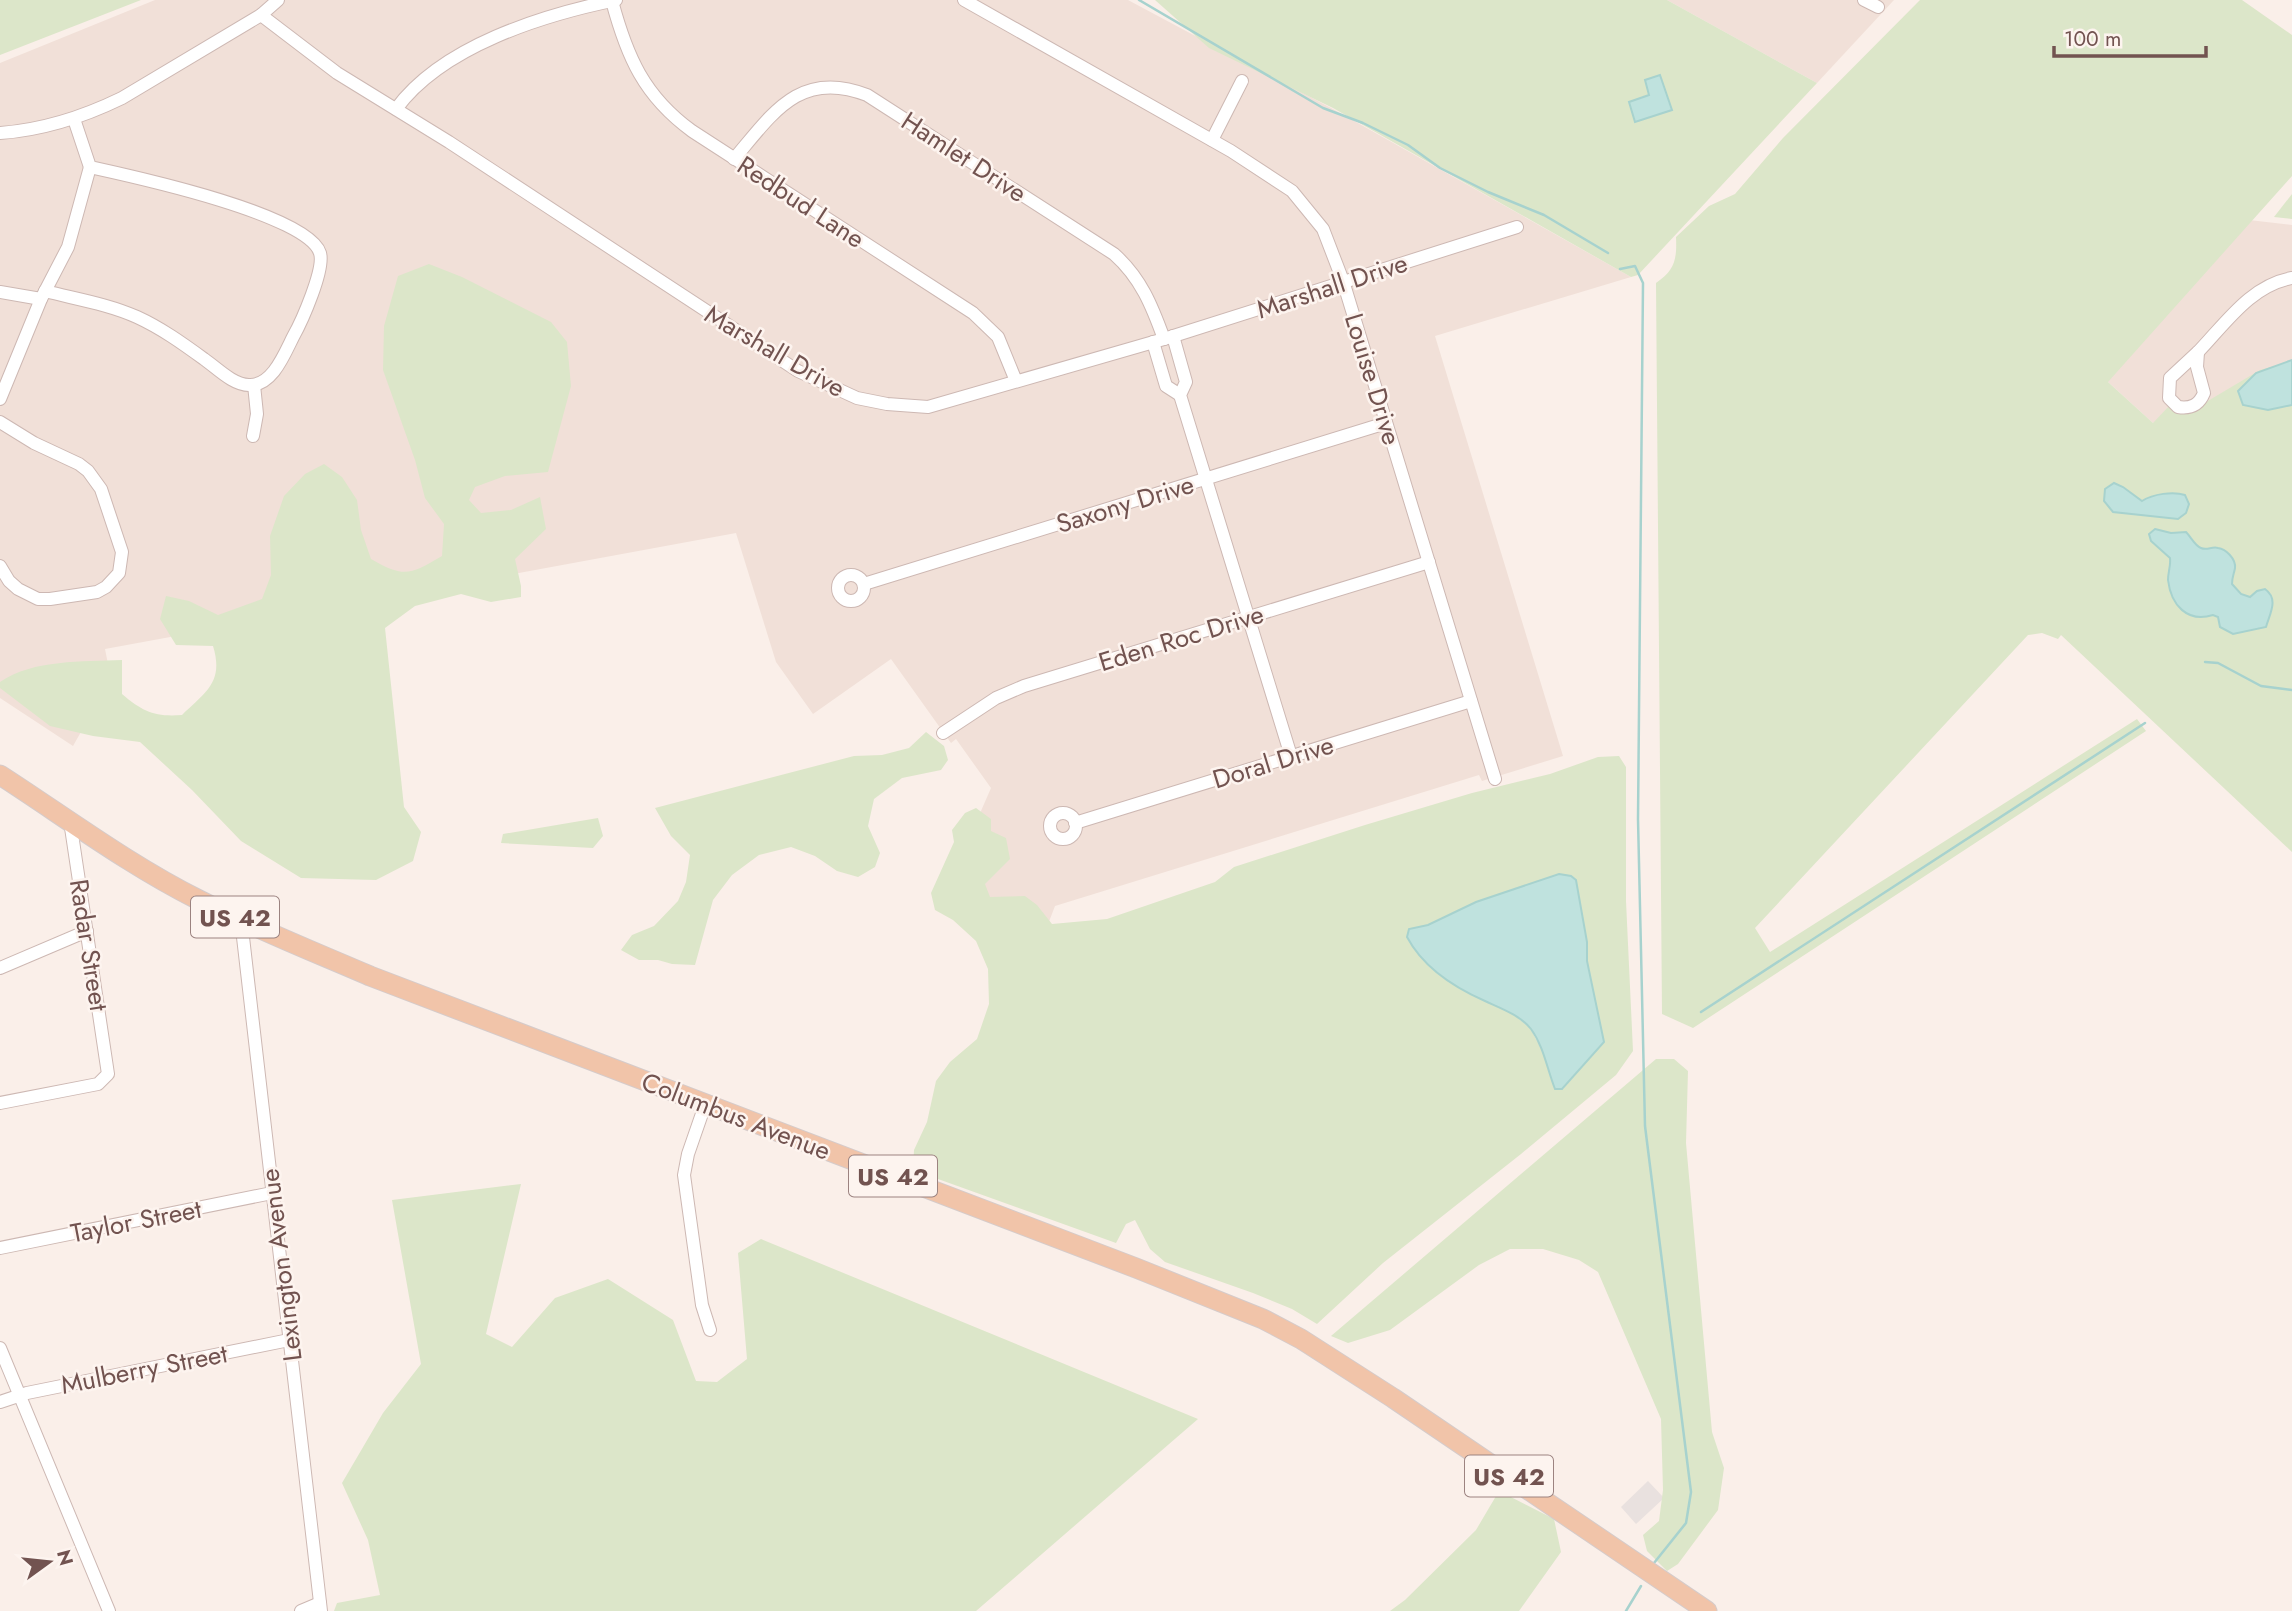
<svg xmlns="http://www.w3.org/2000/svg" width="2292" height="1611" viewBox="0 0 2292 1611" font-family="Jost,sans-serif">
	<rect width="100%" height="100%" fill="#faefe9"/>
	<!-- residential -->
	<g fill="#f1e0d8">
		<path d="M155 0H1128L1201 39 1333 109 1631 277 1435 336 1563 756 1482 781 1479 775 1055 906 1040 945 939 907 991 788 956 739 951 743 891 659 813 714 776 662 736 533 105 649 111 679 73 746 0 698V63Z"/>
		<path d="M1667 0H1894L1817 83Z"/>
		<path d="M2249 220 2292 225V361L2196 408 2153 423 2107 381Z"/>
	</g>
	<!-- industrial -->
	<path fill="#e9e1df" d="M1648 1481 1664 1498 1636 1524 1621 1507Z"/>
	<!-- green -->
	<g fill="#dce6c9" fill-rule="evenodd">
		<path d="M0 0H141L0 55Z"/>
		<path d="M1155 0H1667L1817 83 1638 275 1631 277 1333 108 1209 48Z"/>
		<path d="M1920 0H2242L2292 35V176L2108 382 2153 423 2169 406 2196 408 2260 370 2292 361V852L2061 635 2058 639 2042 633 2028 635 1755 928 1770 952 2137 719 2146 731 1693 1028 1662 1014 1656 283C1675 270 1677 259 1676 237L1709 206 1735 194 1783 138Z"/>
		<path d="M2292 194V219L2274 217Z"/>
		<path d="M429 264 462 277 551 322 567 342 571 386 548 472 505 476 475 487 469 500 481 513 511 510 540 497 546 529 515 559 521 586V597L491 602 461 594 415 606 385 628 404 807 421 832 413 861 376 880 301 878 241 841 192 790 140 742 93 736 50 726 0 688V682C34 659 82 662 122 660V694C143 712 155 717 182 715 206 692 224 682 213 646L176 645 160 619 166 596 189 601 218 615 262 599 271 575 270 536 284 496 305 474 324 464 342 477 357 500 361 530 371 559C404 578 410 575 442 556L444 524 425 498 415 460 383 370 384 326 398 276Z"/>
		<path d="M926 732 944 746 948 760 941 770 902 778 874 799 868 826 880 853 875 867 858 877 837 871 815 856 791 847 759 855 732 875 713 900 695 965 672 964 658 960H639L621 950 632 935 654 926 678 901 686 882 690 855 671 836 655 808 854 756 882 755 909 748Z"/>
		<path d="M1619 756 1626 767V901L1633 1051 1616 1075 1521 1154 1383 1263 1317 1324 1292 1309 1253 1293 1165 1262 1150 1249 1135 1220 1126 1224 1116 1243 913 1170 914 1150 927 1122 936 1081 950 1062 977 1039 989 1004 988 969 976 941 953 920 935 910 931 893 954 842 952 830 965 813 976 808 991 819V831L1006 838 1010 859 985 884 990 897 1025 896 1037 905 1052 924 1107 919 1215 882 1234 867 1365 825 1472 793 1550 774 1598 757ZM1476 902 1587 942V961L1604 1042 1563 1089 1551 1079 1543 1052 1530 1028 1512 1013 1472 995 1410 929 1428 925Z"/>
		<path d="M598 818 603 836 593 848 501 843 503 834Z"/>
		<path d="M1656 1059H1674L1688 1071 1686 1143 1712 1432 1724 1468 1718 1510 1678 1564 1667 1571 1647 1551 1643 1535 1659 1521 1663 1490 1661 1419 1598 1272 1579 1260 1543 1249H1510L1479 1265 1390 1330 1348 1343 1331 1336Z"/>
		<path d="M521 1184 486 1334 512 1347 555 1298 608 1279 673 1320 696 1381 717 1382 747 1359 738 1253 761 1239 1198 1419 976 1611H334L337 1603 380 1595 368 1540 342 1483 383 1413 421 1364 392 1200Z"/>
		<path d="M1499 1491 1554 1519 1561 1552 1519 1611H1390L1405 1600 1476 1530Z"/>
	</g>
	<!-- water -->
	<g fill="#bfe2de" stroke="#a7d2ce" stroke-width="2">
		<path d="M1660 75 1672 110 1635 122 1629 102 1649 95 1645 80Z"/>
		<path d="M2292 360V405L2268 410 2243 405 2238 391 2256 373Z"/>
		<path d="M2114 483 2123 487 2142 501C2153 494 2173 491 2185 495L2189 504 2186 513 2178 519 2113 512 2104 501 2105 489Z"/>
		<path d="M2155 529 2171 533 2186 532C2191 537 2195 546 2201 548 2207 551 2212 546 2218 548 2226 549 2236 559 2235 568 2234 574 2232 577 2232 584L2241 594 2250 597 2257 591 2265 589C2279 599 2270 613 2266 627L2233 634 2220 627 2218 617 2213 615C2187 623 2171 605 2168 580 2168 572 2171 565 2170 558L2151 541 2149 534Z"/>
		<path d="M1559 874 1571 876 1576 880 1587 942V961L1604 1042 1562 1089H1555C1547 1069 1544 1047 1531 1029 1520 1015 1500 1008 1485 1001 1453 987 1423 967 1407 937L1409 929 1428 925 1476 902Z"/>
	</g>
	<g fill="none" stroke-linecap="round" stroke-linejoin="round">
		<!-- stream -->
		<g stroke="#a7d2ce" stroke-width="2.5">
			<path d="M1139 0 1323 108 1363 123 1408 145 1440 168 1488 192 1544 215 1608 253"/>
			<path d="M1620 269 1635 266 1643 283 1638 819 1645 1126 1691 1492 1686 1523 1654 1563"/>
			<path d="M2205 662 2218 663 2261 686 2292 690"/>
			<path d="M1701 1012 2145 723"/>
			<path d="M1626 1611 1641 1586"/>
		</g>
		<!-- street casing -->
		<g stroke="#cdb8b3" stroke-width="14">
			<g id="street">
				<path d="M964 0 1231 151 1292 191 1323 229 1343 281 1495 779"/>
				<path d="M1864 0 1878 7"/>
				<path d="M612 1C627 57 644 96 692 131L973 313 998 337 1016 381"/>
				<path d="M261 15 337 73 449 142 798 371 857 398 887 404 928 407 1164 339 1517 227"/>
				<path d="M396 109C442 46 543 15 616 0"/>
				<path d="M0 133C43 130 83 117 122 98L261 15 278 0"/>
				<path d="M1212 140 1242 81"/>
				<path d="M734 159C773 113 800 69 867 95L1114 254C1141 278 1152 306 1164 339"/>
				<path d="M45 291C76 299 108 304 137 317 161 328 182 343 204 359 217 368 233 385 249 385 272 386 284 355 293 337 302 321 325 269 320 253 308 214 131 176 90 167L74 119"/>
				<path d="M0 292 41 299"/>
				<path d="M1173 336 1186 382 1180 395 1291 756"/>
				<path d="M1153 342 1166 386 1180 395"/>
				<path d="M2198 352 2197 367 2204 393C2199 405 2191 409 2178 407L2169 398 2170 378Z"/>
				<path d="M2198 352C2225 324 2251 285 2292 278"/>
				<path d="M0 399 41 299 68 247 90 167"/>
				<path d="M0 422 34 443 79 464 88 471 101 489 122 552 119 573 106 587 97 592 50 599H38L18 589 9 581 0 566"/>
				<path d="M253 436 257 414 254 385"/>
				<circle cx="851" cy="588" r="13"/>
				<path d="M864 584 1386 423"/>
				<path d="M943 733 996 698 1024 686 1429 562"/>
				<circle cx="1063" cy="826" r="13"/>
				<path d="M1075 823 1471 701"/>
				<path d="M241 920 321 1611"/>
				<path d="M0 968 87 931"/>
				<path d="M0 1103 98 1084 108 1074 70 821"/>
				<path d="M705 1105 688 1154 684 1175 702 1305 710 1330"/>
				<path d="M0 1248 272 1193"/>
				<path d="M0 1348 109 1611"/>
				<path d="M0 1402 27 1393 289 1340"/>
				<path d="M301 1611 320 1603"/>
			</g>
		</g>
		<!-- primary casing -->
		<g stroke="#d5cbca" stroke-width="21">
			<path id="primary" d="M0 775C65 817 129 865 199 900 254 928 312 951 370 976L1136 1268 1263 1319 1301 1339 1393 1398 1707 1611"/>
		</g>
		<!-- street -->
		<use href="#street" stroke="#fff" stroke-width="12"/>
		<!-- primary -->
		<use href="#primary" stroke="#f1c4a9" stroke-width="19"/>
	</g>
	<g text-anchor="middle" dominant-baseline="central" stroke-width="5" stroke-linejoin="round" paint-order="stroke">
		<!-- shield labels -->
		<g fill="#fdf4ef" stroke="#9c8380" stroke-width="2">
			<rect x="191" y="896.5" width="88" height="41" rx="5"/>
			<rect x="849" y="1155.5" width="88" height="41" rx="5"/>
			<rect x="1465" y="1455.5" width="88" height="41" rx="5"/>
		</g>
		<g font-size="24" font-weight="bold" fill="#725350">
			<text x="235" y="917">US 42</text>
			<text x="893" y="1176">US 42</text>
			<text x="1509" y="1476">US 42</text>
		</g>
		<!-- street labels -->
		<g font-size="26" fill="#725350" stroke="#fdf4ef">
			<text transform="translate(964 157) rotate(33)">Hamlet Drive</text>
			<text transform="translate(801 202) rotate(33)">Redbud Lane</text>
			<text transform="translate(1332 286) rotate(-18)">Marshall Drive</text>
			<text transform="translate(775 351) rotate(30)">Marshall Drive</text>
			<text transform="translate(1373 379) rotate(73)">Louise Drive</text>
			<text transform="translate(1125 504) rotate(-17)">Saxony Drive</text>
			<text transform="translate(1181 638) rotate(-17)">Eden Roc Drive</text>
			<text transform="translate(1273 762) rotate(-17)">Doral Drive</text>
			<text transform="translate(89 945) rotate(81)">Radar Street</text>
			<text transform="translate(736 1116) rotate(21)">Columbus Avenue</text>
			<text transform="translate(136 1221) rotate(-11)">Taylor Street</text>
			<text transform="translate(281 1265) rotate(-97)">Lexington Avenue</text>
			<text transform="translate(144 1369) rotate(-11)">Mulberry Street</text>
		</g>
	</g>
	<!-- north arrow -->
	<g transform="translate(49 1562) rotate(75)" stroke="#fdf4ef" stroke-width="5" paint-order="stroke">
	<path d="M0-5L12 26L0 18L-12 26Z" fill="#725350"/>
	<text y="-10" font-size="19" font-weight="bold" text-anchor="middle" fill="#725350">N</text>
	</g>
	<!-- scale -->
	<path d="M2054 46v10h152v-10" fill="none" stroke="#725350" stroke-width="3.5"/>
	<text x="2064" y="46" font-size="21" fill="#725350" stroke="#fdf4ef" stroke-width="5" paint-order="stroke">100 m</text>
</svg>
